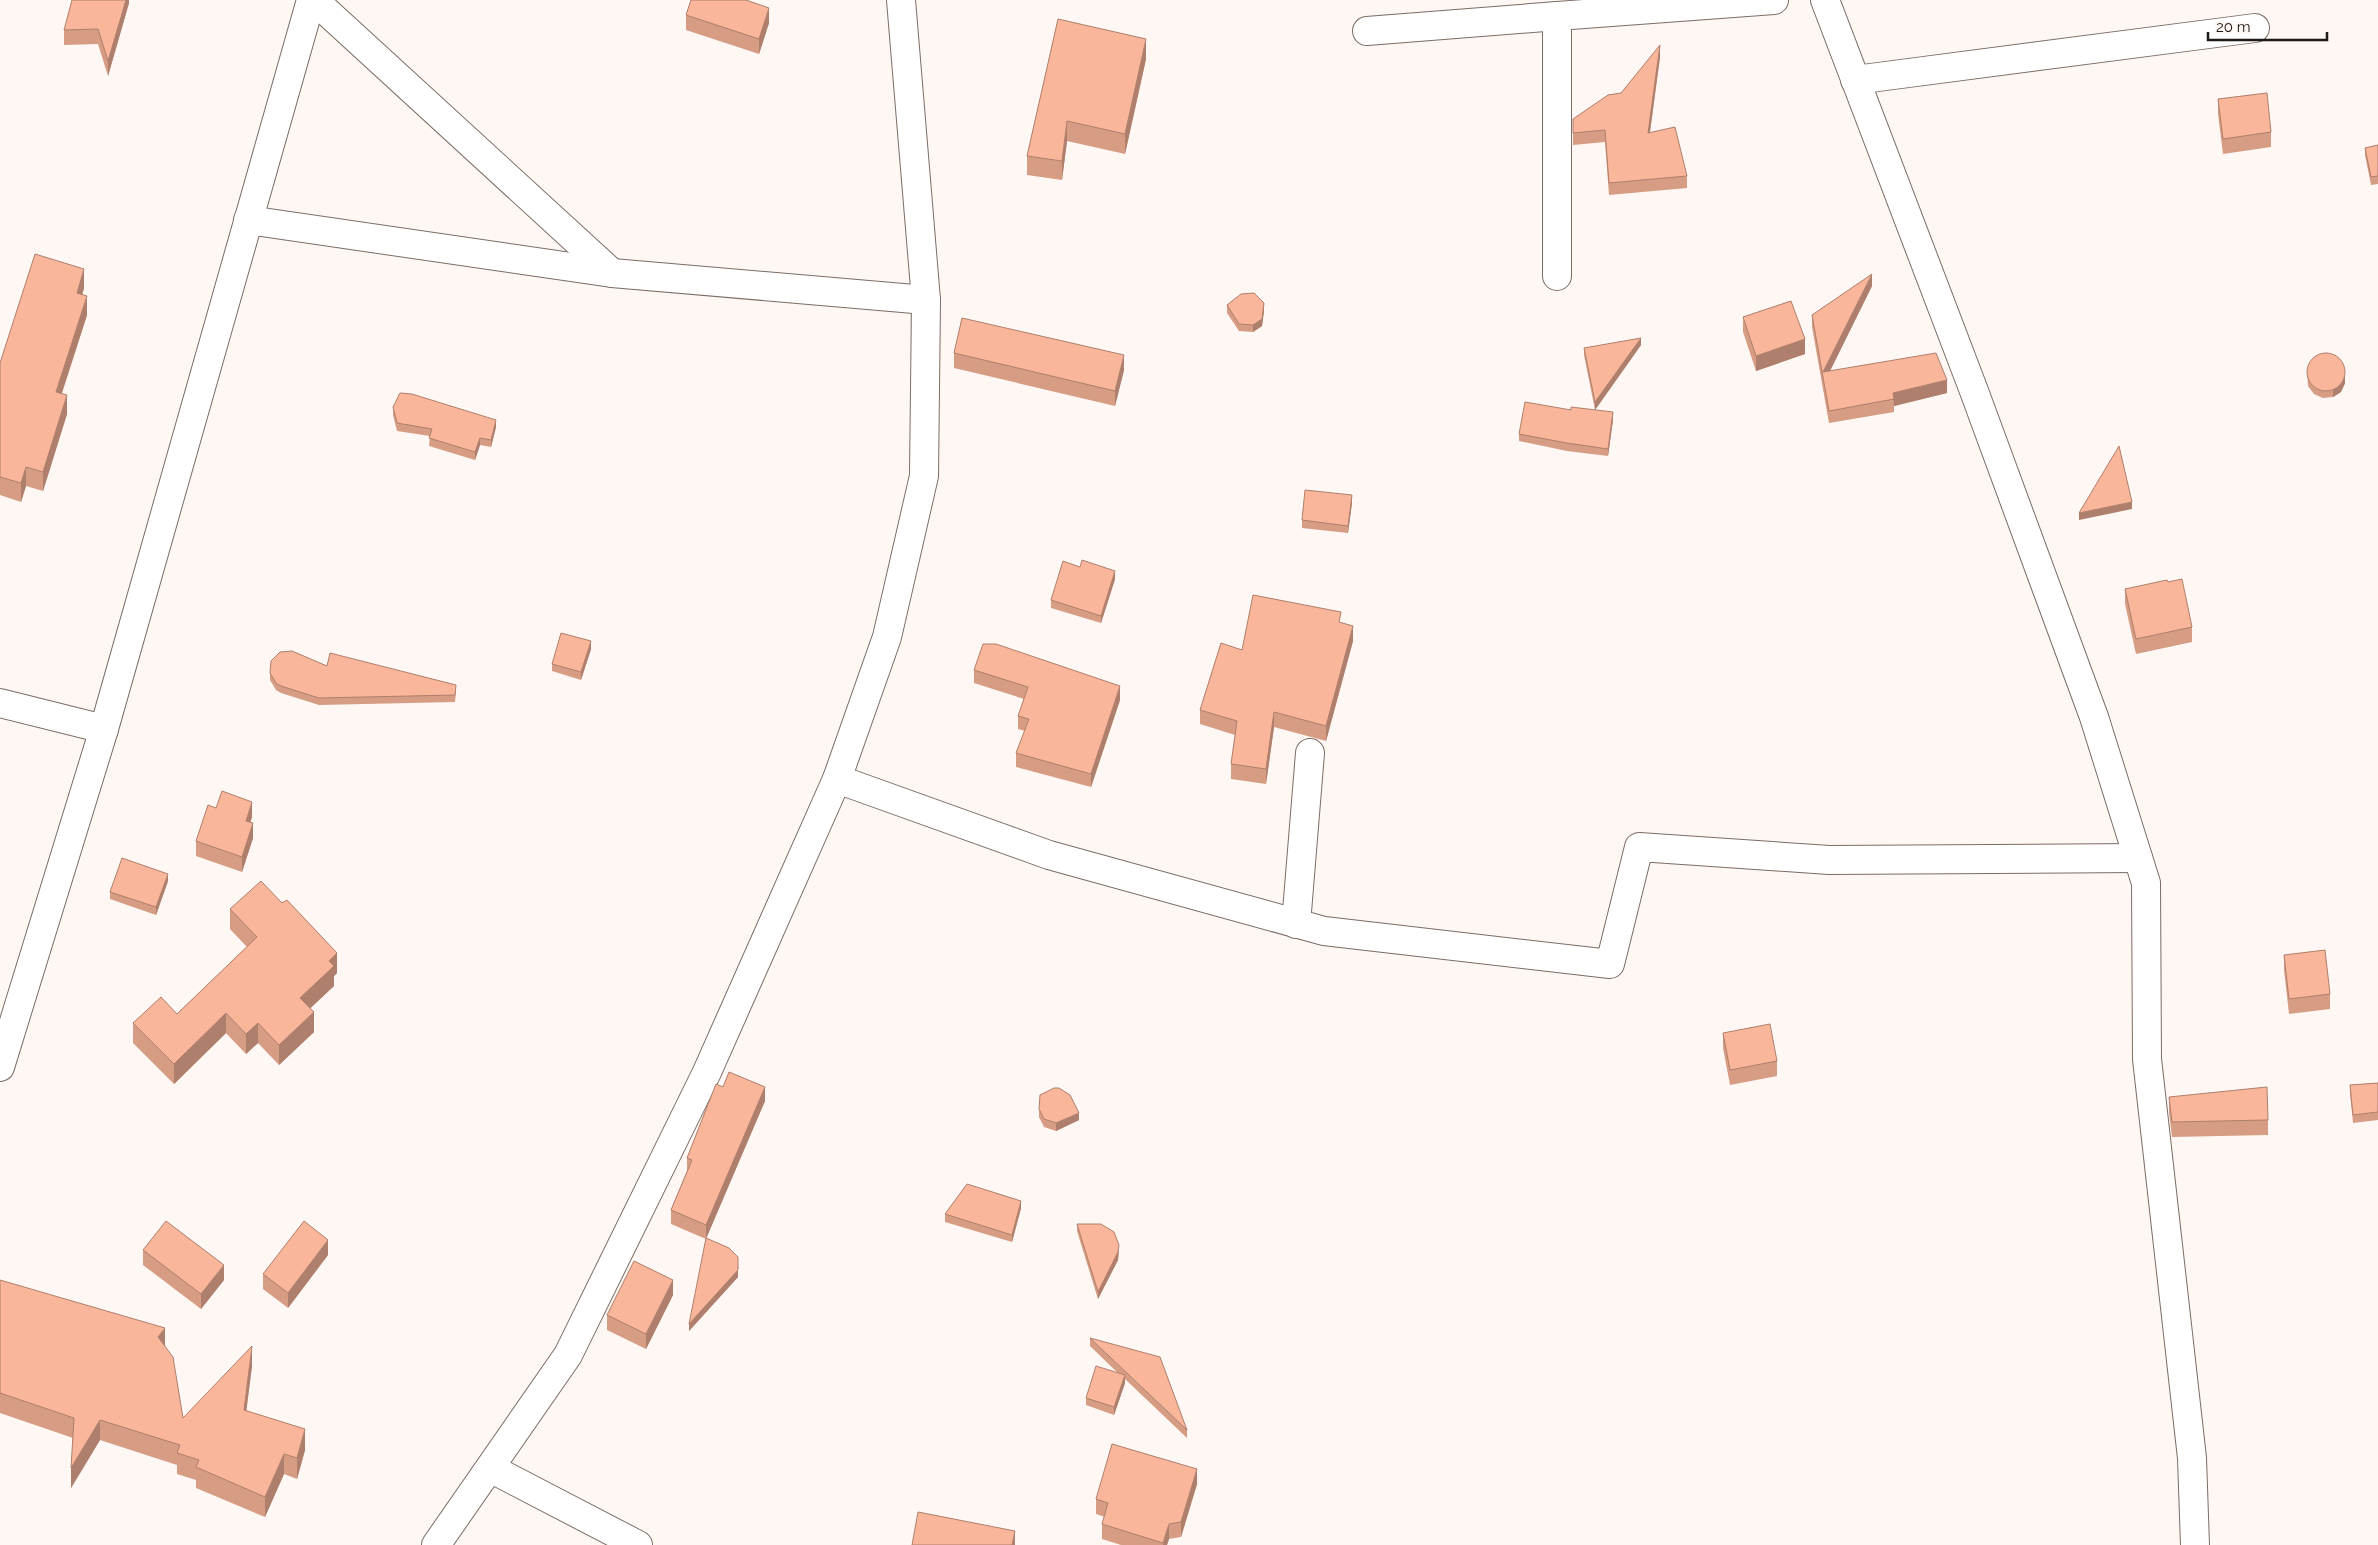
<svg xmlns="http://www.w3.org/2000/svg" width="2378" height="1545" viewBox="0 0 2378 1545" font-family="Raleway,sans-serif">
	<rect width="100%" height="100%" fill="#fef7f3"/>
	<g fill="none" stroke-linecap="round" stroke-linejoin="round">
		<!-- minor casing -->
		<g stroke="#7c6c65" stroke-width="30">
			<g id="minor">
				<path d="M314 0 612 273"/>
				<path d="M1825 0 1974 391 2094 717 2146 883 2147 1059 2192 1458 2195 1545"/>
				<path d="M1367 31 1557 16"/>
				<path d="M1855 80 2255 28"/>
				<path d="M248 220 612 273 926 300"/>
				<path d="M1557 276V16L1774 0"/>
				<path d="M0 703 104 729"/>
				<path d="M837 779 1049 855 1324 931 1610 964 1639 847 1829 860 2138 858"/>
				<path d="M1296 924 1310 753"/>
				<path d="M0 1067 104 729 311 0"/>
				<path d="M490 1468 638 1545"/>
				<path d="M436 1545 568 1355 707 1072 837 779 887 637 924 476 926 300 901 0"/>
			</g>
		</g>
		<!-- minor -->
		<use href="#minor" stroke="#fff" stroke-width="28"/>
	</g>
	<!-- wall -->
	<g fill="#d69d84">
		<path d="M129 0V3L108 76 98 44 64 45V30Z"/>
		<path d="M686 15 769 23 759 54 686 30Z"/>
		<path d="M1058 19 1146 59 1125 154 1067 141 1062 180 1027 175V156Z"/>
		<path d="M1660 57 1650 133 1687 176V188L1609 195 1605 142 1573 145V119L1621 93Z"/>
		<path d="M2218 99 2271 132V147L2223 154 2218 114Z"/>
		<path d="M2378 145V184L2371 185 2365 155V148Z"/>
		<path d="M1872 286 1830 371 1947 393 1894 406V412L1829 423 1812 327V315Z"/>
		<path d="M84 288 82 295 87 315 62 393 67 414 43 491 26 486 21 502 0 495V363Z"/>
		<path d="M1227 305 1264 311 1262 326 1253 332 1239 331 1227 313Z"/>
		<path d="M1743 317 1805 354 1756 371 1743 332Z"/>
		<path d="M1641 345 1595 410 1584 355V348Z"/>
		<path d="M954 353 1124 370 1115 406 954 368Z"/>
		<path d="M2307 369 2345 383 2341 392 2333 397 2323 398 2314 394 2308 386Z"/>
		<path d="M393 407 496 427 491 447 480 445 475 460 429 446 430 436 397 431 393 415Z"/>
		<path d="M1613 420 1608 456 1567 451 1519 441V434Z"/>
		<path d="M1352 503 1348 533 1302 528V520Z"/>
		<path d="M1115 579 1101 623 1051 608V600Z"/>
		<path d="M2168 582 2192 627V642L2136 654 2125 604V589Z"/>
		<path d="M1341 623 1353 641 1326 741 1274 727 1266 784 1231 779V764L1235 735 1200 724V710L1242 650Z"/>
		<path d="M591 649 581 680 552 671V664Z"/>
		<path d="M327 666 456 692 455 702 319 705 281 693 276 690 270 680V673Z"/>
		<path d="M974 670 1120 700 1091 787 1016 767V753L1025 731 1018 729V716L1024 699 974 683Z"/>
		<path d="M216 808 252 817 250 822 253 838 242 872 196 856V841Z"/>
		<path d="M168 881 156 915 110 899V892Z"/>
		<path d="M230 909 337 973 334 976V986L310 1008 314 1032 279 1065 258 1043 246 1054 226 1033 174 1084 133 1043V1023L177 1014 247 947 230 929Z"/>
		<path d="M2284 955 2330 994V1009L2289 1014 2284 970Z"/>
		<path d="M1723 1033 1777 1061V1076L1730 1085 1723 1048Z"/>
		<path d="M2378 1083V1120L2353 1123 2350 1093V1085Z"/>
		<path d="M723 1087 765 1101 706 1238 738 1277 689 1331 706 1239 671 1224V1210L687 1171V1158Z"/>
		<path d="M2169 1097 2268 1120V1135L2172 1137 2169 1112Z"/>
		<path d="M1039 1109 1079 1120 1056 1131 1044 1127 1039 1117Z"/>
		<path d="M1021 1208 1012 1242 945 1222V1214Z"/>
		<path d="M1077 1224 1119 1253 1118 1260 1098 1299 1077 1231Z"/>
		<path d="M143 1250 224 1280 201 1309 143 1265Z"/>
		<path d="M328 1255 288 1308 263 1289V1274Z"/>
		<path d="M0 1280 165 1346 183 1418 252 1366 246 1410 305 1450 297 1479 284 1474 265 1517 196 1488V1480L177 1474V1465L100 1440 71 1488 73 1438 0 1413Z"/>
		<path d="M673 1295 646 1349 607 1330V1315Z"/>
		<path d="M1090 1338 1187 1430V1438L1125 1379V1383L1114 1415 1086 1405V1398L1118 1373 1090 1346Z"/>
		<path d="M1197 1484 1181 1537 1169 1539 1167 1545H1121L1102 1539V1524L1105 1517 1096 1514V1499Z"/>
	</g>
	<!-- shaded-wall -->
	<g fill="#ae7f6c">
		<path d="M126 0H129V3L108 76V61Z"/>
		<path d="M769 8V23L759 54V39Z"/>
		<path d="M1146 39V59L1125 154V134Z"/>
		<path d="M1660 45V57L1648 145V133Z"/>
		<path d="M1067 121V141L1062 180V161Z"/>
		<path d="M84 269V288L77 312V293Z"/>
		<path d="M1872 274V286L1824 383 1823 372Z"/>
		<path d="M87 296V315L56 411V392Z"/>
		<path d="M1264 303V311L1262 326 1253 332V325Z"/>
		<path d="M1641 338V345L1595 410V402Z"/>
		<path d="M1805 339V354L1756 371V356Z"/>
		<path d="M1124 355V370L1115 406V391Z"/>
		<path d="M2345 375V383L2341 392 2333 397V390Z"/>
		<path d="M1947 380V393L1894 406 1893 393Z"/>
		<path d="M67 395V414L43 491V472Z"/>
		<path d="M1613 412V420L1608 456V449Z"/>
		<path d="M496 420V427L491 447V440Z"/>
		<path d="M480 438V445L475 460V452Z"/>
		<path d="M26 467V486L21 502V483Z"/>
		<path d="M1352 495V503L1348 533V526Z"/>
		<path d="M2132 502V509L2079 520V513Z"/>
		<path d="M1115 571V579L1101 623V616Z"/>
		<path d="M1353 626V641L1326 741V726Z"/>
		<path d="M591 641V649L581 680V672Z"/>
		<path d="M1120 686V700L1091 787V774Z"/>
		<path d="M1274 712V727L1266 784V769Z"/>
		<path d="M252 802V817L246 836V821Z"/>
		<path d="M253 823V838L242 872V857Z"/>
		<path d="M168 874V881L156 915V907Z"/>
		<path d="M337 953V973L334 976V986L300 1018V998L329 961Z"/>
		<path d="M314 1012V1032L279 1065V1045Z"/>
		<path d="M226 1013V1033L174 1084V1064Z"/>
		<path d="M258 1023V1043L246 1054V1034Z"/>
		<path d="M765 1087V1101L706 1239V1225Z"/>
		<path d="M1079 1113V1120L1056 1131V1123Z"/>
		<path d="M1021 1201V1208L1012 1242V1235Z"/>
		<path d="M328 1240V1255L288 1308V1293Z"/>
		<path d="M1119 1245 1118 1260 1098 1299V1292Z"/>
		<path d="M224 1265V1280L201 1309V1294Z"/>
		<path d="M738 1270V1277L689 1331V1324Z"/>
		<path d="M673 1280V1295L646 1349V1334Z"/>
		<path d="M165 1328V1348L158 1337Z"/>
		<path d="M252 1346V1366L244 1430V1410Z"/>
		<path d="M1125 1375V1383L1114 1415V1407Z"/>
		<path d="M100 1420V1440L71 1488V1468Z"/>
		<path d="M305 1429V1450L297 1479V1458Z"/>
		<path d="M284 1454V1474L265 1517V1497Z"/>
		<path d="M1197 1469V1484L1181 1537V1522Z"/>
		<path d="M1169 1524V1539L1167 1545H1163Z"/>
		<path d="M1015 1531V1545H1012Z"/>
	</g>
	<!-- building -->
	<g fill="#f9b69a" stroke="#ae7f6c">
		<path d="M72 0H126L108 61 98 29 64 30Z"/>
		<path d="M691 0H746L769 8 759 39 686 15Z"/>
		<path d="M1058 19 1146 39 1125 134 1067 121 1062 161 1027 156Z"/>
		<path d="M1660 45 1648 133 1675 127 1687 176 1609 183 1605 130 1573 133V119L1608 95 1621 93Z"/>
		<path d="M2267 93 2271 132 2223 139 2218 99Z"/>
		<path d="M2378 145V176L2371 177 2365 148Z"/>
		<path d="M35 254 84 269 77 293 87 296 56 392 67 395 43 472 26 467 21 483 0 477V363Z"/>
		<path d="M1872 274 1823 372 1936 353 1947 380 1893 393 1894 399 1829 411 1812 315Z"/>
		<path d="M1254 293 1264 303 1262 319 1253 325 1239 324 1227 305 1241 294Z"/>
		<path d="M1791 301 1805 339 1756 356 1743 317Z"/>
		<path d="M962 318 1124 355 1115 391 954 353Z"/>
		<path d="M1641 338 1595 402 1584 348Z"/>
		<circle cx="2326" cy="372" r="19"/>
		<path d="M400 393 412 394 496 420 491 440 480 438 475 452 429 438 432 429 397 423 393 407Z"/>
		<path d="M1525 402 1571 410V407L1613 412 1608 449 1567 443 1519 434Z"/>
		<path d="M2119 446 2132 502 2079 513Z"/>
		<path d="M1305 490 1352 495 1348 526 1302 520Z"/>
		<path d="M1082 560 1115 571 1101 616 1051 600 1063 561 1080 567Z"/>
		<path d="M2182 579 2192 627 2136 639 2125 589 2167 580 2168 582Z"/>
		<path d="M1253 595 1341 612 1339 622 1353 626 1326 726 1274 712 1266 769 1231 764 1237 721 1200 710 1221 643 1242 650Z"/>
		<path d="M561 633 591 641 581 672 552 664Z"/>
		<path d="M983 644H996L1120 686 1091 774 1016 753 1029 719 1018 716 1028 687 974 670Z"/>
		<path d="M292 651 327 666 330 653 456 685 455 695 319 698 281 686 276 683 270 673 271 661 280 652Z"/>
		<path d="M222 791 252 802 246 821 253 823 242 857 196 841 208 805 216 808Z"/>
		<path d="M122 858 168 874 156 907 110 892Z"/>
		<path d="M261 881 282 903 287 900 337 953 329 961 334 966 300 998 314 1012 279 1045 258 1023 246 1034 226 1013 174 1064 133 1023 161 997 177 1014 257 937 230 909Z"/>
		<path d="M2325 950 2330 994 2289 999 2284 955Z"/>
		<path d="M1770 1024 1777 1061 1730 1070 1723 1033Z"/>
		<path d="M729 1072 765 1087 706 1225 671 1210 692 1160 687 1158 716 1084 723 1087Z"/>
		<path d="M2378 1083V1112L2353 1115 2350 1085Z"/>
		<path d="M2267 1087 2268 1120 2172 1122 2169 1097Z"/>
		<path d="M1054 1088H1059L1070 1095 1079 1113 1056 1123 1044 1119 1039 1109 1040 1095Z"/>
		<path d="M967 1184 1021 1201 1012 1235 945 1214Z"/>
		<path d="M166 1221 224 1265 201 1294 143 1250Z"/>
		<path d="M304 1221 328 1240 288 1293 263 1274Z"/>
		<path d="M1077 1224H1101L1114 1232 1119 1245 1118 1252 1098 1292Z"/>
		<path d="M706 1238 729 1248 738 1257V1270L689 1324Z"/>
		<path d="M634 1261 673 1280 646 1334 607 1315Z"/>
		<path d="M0 1280 165 1328 158 1337 173 1357 183 1418 252 1346 244 1410 305 1429 297 1458 284 1454 265 1497 196 1467 199 1460 177 1453 180 1445 100 1420 71 1468 74 1418 0 1393Z"/>
		<path d="M1090 1338 1160 1357 1187 1430Z"/>
		<path d="M1096 1366 1125 1375 1114 1407 1086 1398Z"/>
		<path d="M1112 1444 1197 1469 1181 1522 1169 1524 1163 1543 1102 1524 1108 1503 1096 1499Z"/>
		<path d="M918 1512 1015 1531 1012 1545H912Z"/>
	</g>
	<!-- scale -->
	<path d="M2208 32v8h119v-8" fill="none" stroke="#1f1917" stroke-width="2.5"/>
	<text x="2216" y="32" font-size="15" fill="#1f1917" stroke="#fef7f3" stroke-width="4" paint-order="stroke">20 m</text>
</svg>
